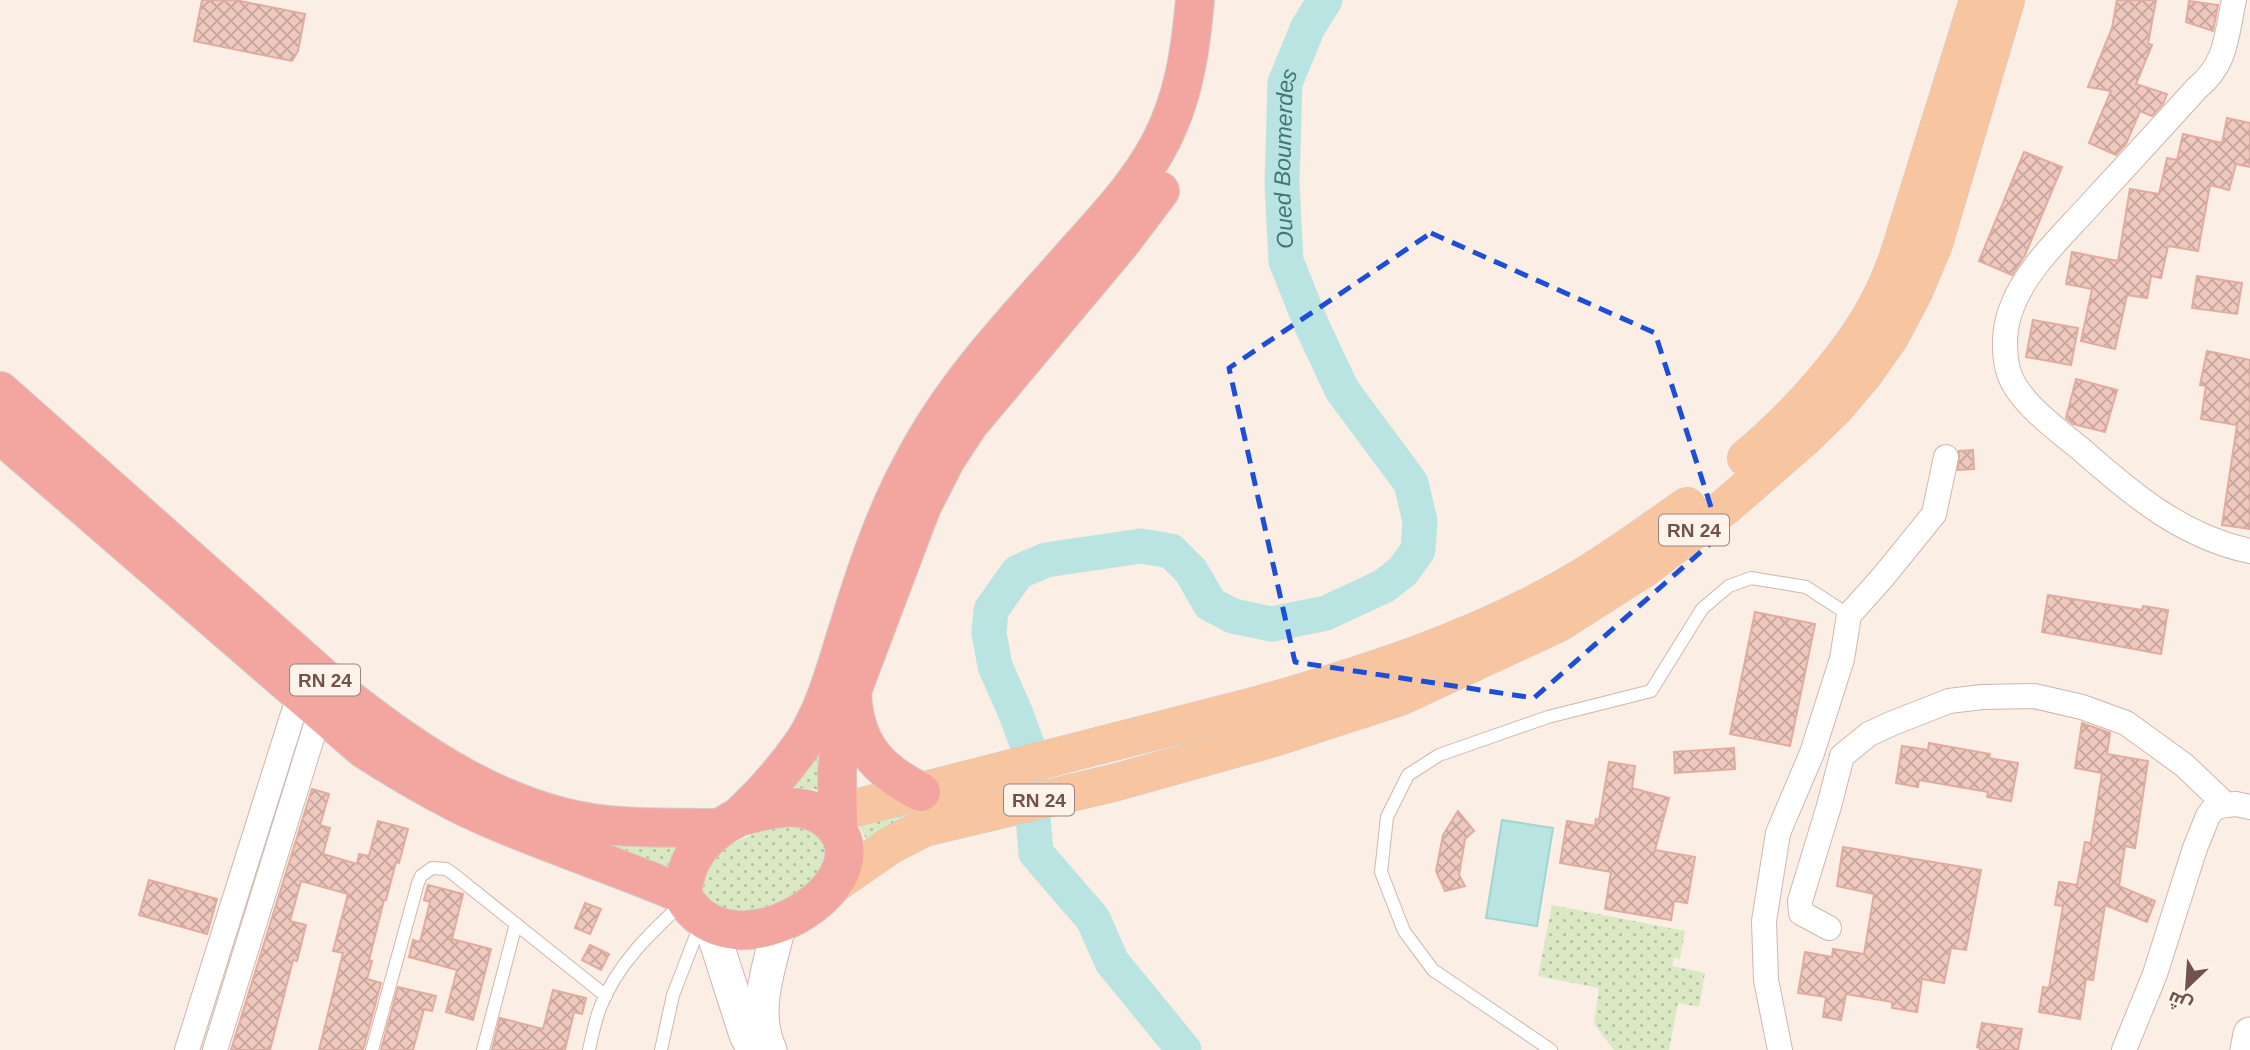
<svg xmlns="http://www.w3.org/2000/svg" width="2250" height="1050" viewBox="0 0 2250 1050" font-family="Helvetica,Cairo,sans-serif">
	<defs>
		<pattern id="green-dots" width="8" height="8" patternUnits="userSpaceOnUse" patternTransform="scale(1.75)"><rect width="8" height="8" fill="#dae8c4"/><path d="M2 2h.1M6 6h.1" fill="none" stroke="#b5bfa1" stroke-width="1.8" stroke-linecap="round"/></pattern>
		<pattern id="building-cross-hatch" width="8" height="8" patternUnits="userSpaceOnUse" patternTransform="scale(1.75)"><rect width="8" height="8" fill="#efc8be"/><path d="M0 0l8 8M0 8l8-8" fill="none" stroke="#c6a59c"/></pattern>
	</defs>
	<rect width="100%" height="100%" fill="#fbeee5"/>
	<!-- green -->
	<g fill="url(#green-dots)">
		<path d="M829 724 824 791 787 786Z"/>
		<path d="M945 806 869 845 855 817Z"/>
		<path d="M781 824 818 830 829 854 820 876 778 905 739 915 719 914 700 895C700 888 699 878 701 872 710 849 760 831 781 824Z"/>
		<path d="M598 839H680L664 874 642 860Z"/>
		<path d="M1552 905 1685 931 1680 959 1674 958 1672 966 1705 973 1699 1007 1678 1003 1669 1050H1614L1594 1024 1599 988 1538 976Z"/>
	</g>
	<!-- water -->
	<path fill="#bae4e2" stroke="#a1d5d3" stroke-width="2" d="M1502 820 1553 828 1537 926 1486 918Z"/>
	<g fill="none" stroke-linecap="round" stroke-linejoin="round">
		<!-- river -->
		<path stroke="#bae4e2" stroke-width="35" id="s1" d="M1184 1050 1112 962 1093 919 1036 853 1027 744 1016 714 995 666 989 633 991 610 1018 572 1046 560 1141 546 1171 551 1191 571 1210 604 1233 616 1272 624 1326 613 1384 586 1403 571 1418 550 1420 521 1411 483 1342 390 1312 326 1286 261 1282 183 1285 83 1308 27 1325 0"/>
	</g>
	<!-- building -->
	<g fill="url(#building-cross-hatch)" stroke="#e1ac9f" stroke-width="2">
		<path d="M202 0H235L305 14 298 51 292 61 194 41Z"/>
		<path d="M2117 0H2156L2148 44 2152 45 2136 84 2167 94 2163 104 2152 116 2140 111 2126 144 2116 155 2089 143 2111 91 2088 87 2112 28Z"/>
		<path d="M2189 1 2218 5 2213 31 2186 22Z"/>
		<path d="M2227 118 2250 123V167L2236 164 2229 190 2210 185 2198 251 2168 246 2161 278 2151 276 2147 298 2127 295 2115 349 2081 341 2092 289 2066 284 2072 252 2118 261 2130 189 2159 194 2167 158 2177 160 2183 134 2222 143Z"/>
		<path d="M2024 152 2062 167 2025 255 2012 275 1979 261Z"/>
		<path d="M2197 276 2242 283 2237 314 2192 308Z"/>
		<path d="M2033 320 2078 328 2071 365 2026 357Z"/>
		<path d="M2207 351 2250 360V529L2222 525 2237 425 2201 419 2206 386 2200 385Z"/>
		<path d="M2076 379 2117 390 2105 432 2073 424 2066 418Z"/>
		<path d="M1973 450 1974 469 1958 470 1959 451Z"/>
		<path d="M2048 595 2142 610 2143 606 2168 610 2161 654 2042 632Z"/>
		<path d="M1755 612 1815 624 1790 746 1730 734Z"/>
		<path d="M2082 723 2110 733 2107 754 2148 761 2135 848 2125 846 2119 886 2155 901 2147 922 2105 905 2093 980 2086 979 2080 1019 2039 1012 2043 987 2049 988 2063 906 2055 905 2059 882 2077 885 2085 842 2091 843 2102 773 2075 768Z"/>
		<path d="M1929 743 1990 754 1989 758 2018 763 2011 801 1987 797 1988 792 1919 780 1918 787 1896 783 1902 746 1928 750Z"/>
		<path d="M1734 748 1735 769 1675 773 1674 752Z"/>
		<path d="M1609 762 1635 766 1632 788 1669 798 1655 850 1695 857 1687 903 1674 901 1671 920 1605 909 1611 872 1560 863 1567 821 1595 826 1596 819 1599 820Z"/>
		<path d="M312 789 329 794 320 825 330 828 323 854 357 864 359 854 369 856 378 821 408 829 399 863 396 862 386 900H384L369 960 372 961 367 979 381 983 363 1050H319L343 953 333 951 348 894 301 881 290 921 306 925 297 961 293 960 270 1050H231Z"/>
		<path d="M1458 811 1474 831 1465 839 1459 875 1465 886 1445 891 1436 871 1443 835Z"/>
		<path d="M1843 847 1981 870 1966 950 1951 948 1944 983 1922 979 1917 1012 1892 1008V1002L1846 994 1841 1020 1823 1017 1826 997 1798 993 1805 952 1832 957 1833 949 1864 954 1874 894 1837 886Z"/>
		<path d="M149 880 217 899 207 934 139 915Z"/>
		<path d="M428 885 463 894 452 939 491 949 473 1020 446 1012 457 970 409 957 413 940 420 942 430 902 424 900Z"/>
		<path d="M585 903 601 909 590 934 575 928Z"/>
		<path d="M590 945 609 954 601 970 582 960Z"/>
		<path d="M398 987 436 996 432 1011 424 1009 413 1050H381Z"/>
		<path d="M553 990 586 998 582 1014 574 1012 565 1050H492L500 1018 543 1029Z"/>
		<path d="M1982 1023 2022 1029 2018 1050H1980V1048L1977 1047Z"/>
	</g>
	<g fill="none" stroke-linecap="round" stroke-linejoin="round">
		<!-- lane casing -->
		<g stroke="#ceb7af" stroke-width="14">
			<g id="lane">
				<path d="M372 1050 418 883 421 876 432 868 446 869 452 873 606 996"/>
				<path d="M483 1050 516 924"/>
				<path d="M589 1050C592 1036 595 1021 600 1008 617 964 651 932 685 901"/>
				<path d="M661 1050 673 995 702 920"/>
				<path d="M1551 1050 1433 970 1404 931 1381 872 1387 817 1408 775 1439 755 1548 717 1651 691 1702 609 1729 586 1751 578 1806 587 1849 615"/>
			</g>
		</g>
		<!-- street casing -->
		<g stroke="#ceb7af" stroke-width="26">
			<g id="street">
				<path d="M2234 0C2226 36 2227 64 2197 88 2161 128 2125 167 2089 206 2062 236 2026 269 2012 307 2004 326 2003 350 2008 370 2016 401 2059 431 2083 451 2133 495 2183 537 2250 551"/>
				<path d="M1829 928 1801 913 1800 901 1829 806 1842 756 1869 734 1893 723 1949 701 1982 697 2034 696 2082 707 2126 723 2184 765 2226 805"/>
				<path d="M187 1050 299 695"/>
				<path d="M215 1050 320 712"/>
				<path d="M1780 1050 1766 980 1764 921 1778 833 1812 753 1842 659 1849 615 1883 577 1934 514 1946 457"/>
				<path d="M2124 1050 2155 974 2195 848 2208 816 2214 808 2226 805 2236 804 2250 807"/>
			</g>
		</g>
		<!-- secondary casing -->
		<g stroke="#d1b5ac" stroke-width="35">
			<g id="secondary">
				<path d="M711 926 746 1035 754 1050"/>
				<path d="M770 1050C751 1011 771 962 780 922"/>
				<path d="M2247 1050 2250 1034"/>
			</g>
		</g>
		<!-- primary casing -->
		<g stroke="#d5cbc9" stroke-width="38">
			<g id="primary">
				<path d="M1746 458C1793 420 1855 351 1881 297 1888 284 1893 270 1898 257L1978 0"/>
				<path d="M824 816 1254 706C1363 675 1474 640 1572 583 1612 560 1649 532 1687 506"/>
				<path d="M833 885 891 845 924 828 1117 782 1274 738 1400 697 1559 623 1645 568 1725 507 1803 439 1836 407 1864 374 1890 337 1914 292 1934 244 2006 0"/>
			</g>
		</g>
		<!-- highway casing -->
		<g stroke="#d5cbc9" stroke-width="40">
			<g id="highway">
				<path d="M0 391 337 690C415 752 504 814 607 825 644 829 682 827 720 828"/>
				<path d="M0 434 364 749C406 776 450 802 496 821 557 847 621 868 682 894"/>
				<path d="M852 694C855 745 877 770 921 792"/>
				<path d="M739 817C768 809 805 798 830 822 894 880 729 986 682 894 686 864 695 847 720 828 727 823 735 820 742 814 765 792 786 768 804 742 827 706 837 663 850 623 867 567 886 512 914 461 955 382 1018 318 1076 252 1111 213 1149 173 1169 124 1186 84 1191 43 1195 0"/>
				<path d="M838 828 837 772 843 715 906 548 922 506 946 459 969 424 1119 245 1160 191"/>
			</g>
		</g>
		<!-- lane -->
		<use href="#lane" stroke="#fff" stroke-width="12"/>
		<!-- street -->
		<use href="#street" stroke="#fff" stroke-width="24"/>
		<!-- secondary -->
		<use href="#secondary" stroke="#fff" stroke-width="33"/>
		<!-- primary -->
		<use href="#primary" stroke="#f7c6a0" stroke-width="37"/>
		<!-- highway -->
		<use href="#highway" stroke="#f3a59f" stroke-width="38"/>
	</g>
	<!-- marked area -->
	<path fill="none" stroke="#1d4ed8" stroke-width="5" stroke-dasharray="14 9" stroke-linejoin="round" d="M1431 233 1655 333 1720 535 1534 698 1295 662 1229 368Z"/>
	<g text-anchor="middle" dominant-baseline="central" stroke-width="5" stroke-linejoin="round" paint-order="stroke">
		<!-- shield labels -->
		<g fill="#fef3eb" stroke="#9d827b" stroke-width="2">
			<rect x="1659" y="514.5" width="70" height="31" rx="5"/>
			<rect x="290" y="664.5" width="70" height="31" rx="5"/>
			<rect x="1004" y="784.5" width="70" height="31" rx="5"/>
		</g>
		<g font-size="19" font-weight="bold" fill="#73524b">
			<text x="1694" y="530">RN 24</text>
			<text x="325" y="680">RN 24</text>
			<text x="1039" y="800">RN 24</text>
		</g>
		<!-- water labels -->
		<g font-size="23" font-style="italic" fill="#407876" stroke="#fef3eb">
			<text stroke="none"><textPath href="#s1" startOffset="1430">Oued Boumerdes</textPath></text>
		</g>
	</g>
	<!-- north arrow -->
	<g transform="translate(2187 987) rotate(205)" stroke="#fef3eb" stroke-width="5" paint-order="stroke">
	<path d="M0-5L12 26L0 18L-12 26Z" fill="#73524b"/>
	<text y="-10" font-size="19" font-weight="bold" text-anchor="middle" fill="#73524b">ش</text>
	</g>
</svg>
